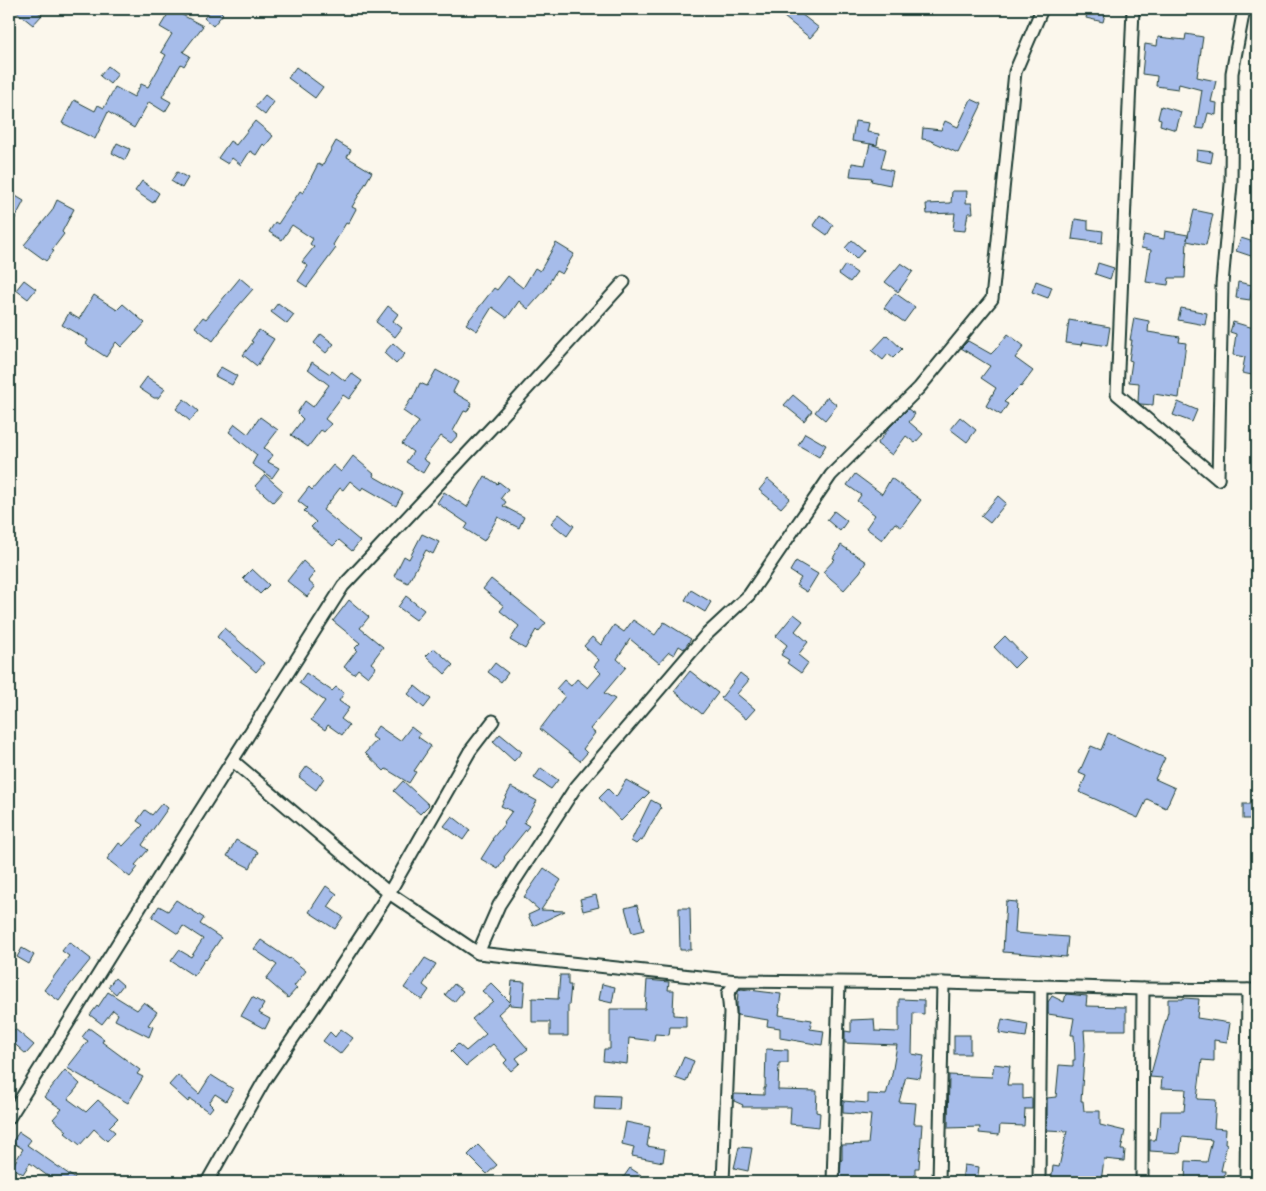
<svg xmlns="http://www.w3.org/2000/svg" width="1266" height="1191" viewBox="0 0 1266 1191" font-family="'Shantell Sans',sans-serif">
	<rect width="100%" height="100%" fill="#fbf7ec"/>
	<filter id="ink" filterUnits="userSpaceOnUse"><feTurbulence type="fractalNoise" baseFrequency=".02" numOctaves="2"/><feDisplacementMap in="SourceGraphic" scale="10" xChannelSelector="R" yChannelSelector="G"/><feConvolveMatrix kernelMatrix="1 2 1 2 8 2 1 2 1" color-interpolation-filters="sRGB"/></filter>
	<g filter="url(#ink)">
		<!-- building -->
		<g fill="#a6bcea" stroke="#1f3d34">
			<path d="M13 9H34L42 15 33 25Z"/>
			<path d="M171 9 203 26 183 52 190 56 184 66 181 64 162 97 171 102 165 112 149 102 134 128 108 112 95 139 62 123 74 100 95 111 98 105 104 108 115 87 134 97 141 84 148 87 166 55 161 52 172 34 160 27Z"/>
			<path d="M212 9H218L223 14 213 26 204 18Z"/>
			<path d="M790 9H806L801 14 819 28 810 38 784 17Z"/>
			<path d="M1088 9 1106 10 1103 22 1086 18Z"/>
			<path d="M1186 34 1203 37 1197 77 1216 81 1211 102 1217 103 1216 115 1208 113 1204 129 1196 128 1202 90 1179 84 1178 89 1156 86 1157 76 1142 74 1145 44 1157 46 1158 37 1185 40Z"/>
			<path d="M108 66 118 74 110 84 100 76Z"/>
			<path d="M296 67 323 87 315 98 288 78Z"/>
			<path d="M265 95 274 102 265 115 255 107Z"/>
			<path d="M971 99 982 104 958 153 929 140 922 139 923 128 941 130 945 121 958 127Z"/>
			<path d="M1161 106 1181 112 1176 130 1160 125 1161 119 1158 118Z"/>
			<path d="M255 121 273 136 265 146 263 144 256 155 250 151 241 165 232 158 228 164 218 158 230 141 236 145Z"/>
			<path d="M855 121 869 123 867 132 879 134 877 145 852 141Z"/>
			<path d="M336 141 351 150 347 157 372 172 352 207 356 209 348 224 346 223 333 245 336 248 307 287 298 281 308 266 302 262 314 247 310 244 313 239 292 225 282 240 269 232 275 222 278 224 300 191 303 193 318 164 322 166Z"/>
			<path d="M117 143 130 149 125 160 112 153Z"/>
			<path d="M870 144 886 149 881 168 893 171 890 185 871 181 872 178 850 176 852 163 865 165Z"/>
			<path d="M1197 150 1213 152 1211 163 1196 160Z"/>
			<path d="M177 172 188 178 182 188 171 181Z"/>
			<path d="M142 181 159 193 153 203 135 191Z"/>
			<path d="M952 191H967L966 203H972L973 213H968L965 231 953 230 955 213 927 214 926 204 951 203Z"/>
			<path d="M14 195 24 201 9 230V205Z"/>
			<path d="M57 200 74 209 62 232 64 234 52 250 54 251 46 261 24 245 52 211Z"/>
			<path d="M1194 210 1213 214 1206 245 1187 241 1185 278H1169L1168 285 1146 282 1151 250 1141 248 1144 235 1164 239 1165 231 1188 235 1187 240Z"/>
			<path d="M820 215 833 225 827 235 813 225Z"/>
			<path d="M1075 219 1088 221V229L1103 231 1102 243 1072 239Z"/>
			<path d="M1241 238 1257 243V258L1236 251Z"/>
			<path d="M852 240 864 250 856 259 845 248Z"/>
			<path d="M556 243 574 254 562 274 556 271 545 290 528 309 519 301 507 318 492 307 477 331 466 324 494 288 497 290 508 276 523 288 535 268 540 271Z"/>
			<path d="M901 263 913 271 898 292 885 282Z"/>
			<path d="M1098 263 1114 268 1110 279 1095 274Z"/>
			<path d="M845 265 857 273 850 282 839 274Z"/>
			<path d="M240 278 253 289 232 313 220 329 221 330 213 341 195 327 203 317 206 319Z"/>
			<path d="M24 280 36 289 28 299 16 290Z"/>
			<path d="M1036 281 1052 287 1048 298 1032 292Z"/>
			<path d="M1238 282 1252 285 1250 300 1236 298Z"/>
			<path d="M895 293 915 307 904 322 884 308Z"/>
			<path d="M94 295 117 310 123 304 145 323 136 333 135 332 121 347 116 342 106 357 86 344 88 340 62 325 69 313 79 319Z"/>
			<path d="M278 303 294 315 287 324 271 312Z"/>
			<path d="M388 306 398 314 393 321 402 328 395 337 376 322Z"/>
			<path d="M1181 308 1207 313 1205 325 1178 320Z"/>
			<path d="M1134 318 1149 321 1148 332 1180 337 1179 342 1186 343 1179 398 1154 394 1153 405 1140 404 1138 402 1139 383 1129 382 1132 361 1129 360 1132 340H1130Z"/>
			<path d="M1069 320 1110 327 1107 346 1083 342 1082 345 1066 343Z"/>
			<path d="M1233 322 1257 329V376L1242 373 1245 357 1233 355 1236 334 1230 332Z"/>
			<path d="M259 330 274 339 257 366 243 355 253 342 251 341Z"/>
			<path d="M321 334 334 344 326 353 314 343Z"/>
			<path d="M1008 334 1024 346 1015 358 1033 371 1021 387 1020 386 1004 402 1008 404 1001 415 986 406 996 388 981 378 990 366 961 348 968 341 991 354 995 350Z"/>
			<path d="M887 335 902 349 893 358 888 354 883 360 872 351Z"/>
			<path d="M393 343 405 354 396 364 384 353Z"/>
			<path d="M312 362 330 374 332 371 345 381 351 373 362 381 349 399 343 395 325 419 331 424 324 432 321 430 308 447 291 435 303 419 297 413 305 401 313 407 329 385 308 369Z"/>
			<path d="M221 367 237 376 232 385 215 376Z"/>
			<path d="M436 370 458 382 453 392 472 403 467 412 464 411 453 431 458 435 451 443 441 436 423 459 429 463 423 473 406 462 413 452 402 444 419 422 403 411 411 399 412 400 420 383 427 386Z"/>
			<path d="M147 377 165 389 158 398H154L139 388Z"/>
			<path d="M793 395 812 411 804 421 784 405Z"/>
			<path d="M827 397 837 405 825 420 815 412Z"/>
			<path d="M184 399 198 411 190 421 176 409Z"/>
			<path d="M1178 402 1197 410 1192 422 1173 415Z"/>
			<path d="M908 409 915 414 909 422 923 434 915 443 906 436 892 455 877 444 889 428Z"/>
			<path d="M260 417 278 430 264 448 273 455 268 462 279 468 272 478 252 464 257 455 229 432 235 424 248 434Z"/>
			<path d="M960 417 976 430 967 442 950 429Z"/>
			<path d="M805 433 826 445 819 457 798 445Z"/>
			<path d="M353 456 374 474 373 476 403 493 396 506 363 487 361 490 350 481 343 490 340 488 323 510 360 541 352 551 339 540 333 546 311 527 316 522 304 511 307 508 298 501 309 487 312 490 333 465 341 472Z"/>
			<path d="M855 474 882 494 891 478 921 500 901 527 895 523 882 540 866 528 875 515 857 501 861 495 847 485Z"/>
			<path d="M265 475 283 491 273 502 255 486Z"/>
			<path d="M485 476 497 484 499 482 508 489 501 498 506 502 503 506 524 517 519 528 498 517 484 541 465 529 468 524 437 503 444 492 467 507Z"/>
			<path d="M768 479 790 498 781 508 759 490Z"/>
			<path d="M998 496 1006 503 990 523 981 516Z"/>
			<path d="M834 511 847 521 840 531 827 520Z"/>
			<path d="M559 514 574 526 567 536 551 523Z"/>
			<path d="M422 534 439 542 433 554 426 550 408 583 394 576 404 556 409 559Z"/>
			<path d="M841 545 866 562 860 572 844 590 823 572 835 559 833 558Z"/>
			<path d="M303 561 315 572 308 581 315 587 307 597 287 581Z"/>
			<path d="M796 561 818 574 807 592 796 585 801 578 790 571Z"/>
			<path d="M252 569 269 585 260 594 243 578Z"/>
			<path d="M491 579 546 623 538 632 536 630 525 649 510 640 519 626 500 611 504 606 483 589Z"/>
			<path d="M691 590 711 602 705 612 685 600Z"/>
			<path d="M406 596 424 610 416 620 398 607Z"/>
			<path d="M349 600 369 617 360 628 383 647 371 663 376 667 368 677 358 669 354 674 344 667 357 650 355 648 360 643 333 621Z"/>
			<path d="M794 614 803 621 795 631 808 642 798 655 808 663 801 673 787 663 789 660 781 655 787 645 776 636Z"/>
			<path d="M633 620 655 635 664 622 691 639 684 649 679 646 674 655 669 652 659 663 630 639 617 659 626 667 604 693 615 699 590 729 595 733 583 749 587 753 580 761 540 729 565 696 556 689 564 680 571 686 577 679 588 688 601 673 594 666 599 660 584 646 592 637 601 645 614 625 624 632Z"/>
			<path d="M224 628 264 663 256 672 217 637Z"/>
			<path d="M1005 636 1025 657 1014 668 994 647Z"/>
			<path d="M434 648 453 665 445 674 426 656Z"/>
			<path d="M495 663 508 673 501 682 488 672Z"/>
			<path d="M690 671 718 693 702 714 674 691Z"/>
			<path d="M306 673 332 691 336 687 344 693 339 701 349 708 341 719 349 725 342 735 328 725 325 730 311 720 325 701 299 683Z"/>
			<path d="M740 673 749 680 737 694 755 709 746 719 721 698Z"/>
			<path d="M415 686 431 699 424 708 408 694Z"/>
			<path d="M378 726 400 741 411 727 420 734 418 737 431 746 414 771 416 772 409 783 386 769 384 771 365 753 377 740 371 736Z"/>
			<path d="M1108 733 1165 758 1155 779 1175 788 1166 808 1147 799 1138 818 1079 792 1086 776 1079 773 1091 746 1101 750Z"/>
			<path d="M500 734 522 752 514 761 493 742Z"/>
			<path d="M307 766 324 778 316 790 299 777Z"/>
			<path d="M541 768 558 780 551 789 534 778Z"/>
			<path d="M626 780 649 793 621 821 599 798 608 789 616 797Z"/>
			<path d="M403 781 429 805 420 814 394 791Z"/>
			<path d="M511 787 537 801 524 823 529 826 504 857 505 858 498 869 481 859 493 840 492 839 505 823 504 822 512 811 501 806Z"/>
			<path d="M651 800 660 805 659 806 661 808 651 824 642 841 640 840 636 844 631 841Z"/>
			<path d="M162 803 168 808 142 845 148 850 135 865 138 867 130 877 107 859 119 843 123 846 143 825 137 821 145 810 152 815Z"/>
			<rect x="1243" y="804" width="14" height="15"/>
			<path d="M452 816 470 830 463 840 444 826Z"/>
			<path d="M236 840 258 852 250 868 227 856Z"/>
			<path d="M544 868 561 880 541 910 565 911 533 926 528 915 539 910 524 897Z"/>
			<path d="M326 886 337 894 328 907 343 917 335 929 309 912Z"/>
			<path d="M596 895 599 907 583 911 580 899Z"/>
			<path d="M176 900 204 918 200 924 221 938 206 960 205 959 194 976 171 961 179 950 191 957 203 939 183 926 178 934 152 917 159 906 168 911Z"/>
			<path d="M1006 901 1017 902 1015 933 1068 937 1066 957 1003 952Z"/>
			<path d="M637 905 644 930 632 933 625 908Z"/>
			<path d="M679 908H690L691 950H680Z"/>
			<path d="M261 940 289 959 290 958 306 971 294 986 297 988 288 998 266 979 277 965 254 949Z"/>
			<path d="M69 942 91 959 65 991H66L59 1001 44 990 69 956 62 951Z"/>
			<path d="M22 948 34 955 29 964 17 957Z"/>
			<path d="M425 958 436 964 423 985 429 990 422 1000 404 988Z"/>
			<path d="M560 975H568V985H571L569 1006 568 1005V1036H550V1022H532V998L558 999Z"/>
			<path d="M115 978 123 985 116 994 108 987Z"/>
			<path d="M647 980 669 982 668 990H674L673 1011H674V1015L686 1016V1027H670L669 1035 655 1034 654 1041 629 1038 627 1064 603 1061 604 1049H610V1009H645Z"/>
			<path d="M512 981 525 982 523 1006 510 1005V1003L498 1014 528 1049 516 1058 520 1063 511 1071 504 1063 507 1060 493 1044 466 1066 451 1051 458 1044 466 1051 486 1034 472 1019 493 1001 482 991 491 983 510 1002Z"/>
			<path d="M454 984 463 991 454 1002 445 995Z"/>
			<path d="M602 984 615 987 612 1003 599 1000Z"/>
			<path d="M741 989 781 994 779 1008H780L779 1015 812 1020 810 1029 824 1031 822 1045 780 1038V1028L767 1026 768 1020 737 1015V1004L738 992Z"/>
			<path d="M108 992 137 1010 144 1002 157 1012 148 1025 153 1027 149 1037 115 1020 118 1014 113 1010 102 1024 90 1015 97 1006 98 1007Z"/>
			<path d="M1066 994 1087 996 1086 1006 1126 1007V1030H1084L1085 1045 1081 1101H1083L1084 1111H1100V1125L1125 1131 1121 1150H1125L1124 1161 1104 1159 1101 1182H1051L1053 1166 1059 1167 1067 1131 1047 1130V1098L1056 1097 1059 1065 1073 1066V1060H1075L1074 1035H1071L1074 1018 1048 1014V1002L1052 996 1064 1002Z"/>
			<path d="M252 997 264 1004 259 1013 270 1019 265 1029 241 1016Z"/>
			<path d="M1183 998 1199 999 1197 1018 1230 1023 1227 1042 1214 1040V1061L1202 1060 1197 1099 1216 1100 1214 1128 1226 1129 1225 1143 1227 1144 1221 1171H1225L1224 1182 1201 1181V1182H1185L1186 1161 1207 1162 1212 1140 1182 1137 1180 1153 1150 1151V1140H1155L1157 1127 1160 1128 1161 1111H1184L1186 1089 1161 1088 1162 1078 1150 1077 1168 1012V999H1183Z"/>
			<path d="M899 999 924 1000V1014L913 1013 912 1054 924 1056 920 1078 906 1076 899 1102 916 1103 914 1124H922L919 1168H915V1182H840L841 1160H842V1145L868 1144 871 1115 843 1113V1101L868 1103V1094L886 1095 890 1080H891L897 1045 845 1043V1031L851 1032V1020L874 1019 875 1031 899 1032Z"/>
			<path d="M1002 1019 1028 1024 1026 1037 999 1033Z"/>
			<path d="M89 1028 104 1039 102 1042 140 1070 137 1074 143 1077 128 1103 67 1068 88 1041 82 1037Z"/>
			<path d="M15 1029 34 1045 26 1054 9 1039V1037Z"/>
			<path d="M341 1029 353 1038 340 1054 323 1041 330 1032 335 1037Z"/>
			<rect x="954" y="1035" width="16" height="19"/>
			<path d="M766 1049 788 1050V1063H779L778 1090 817 1091 816 1112 820 1113 819 1127 790 1124 791 1107H742L743 1105 734 1101V1094L764 1095V1088H765Z"/>
			<path d="M684 1057 694 1061 686 1082 675 1078Z"/>
			<path d="M994 1064 1010 1066 1007 1085H1023V1099L1032 1098V1109H1025L1024 1126 1000 1125 999 1135 979 1133 980 1127 948 1128 949 1075 992 1077Z"/>
			<path d="M65 1070 80 1084 68 1099 86 1112 98 1100 118 1118 109 1127 115 1132 107 1141 94 1129 80 1145 65 1133 67 1131 53 1119 62 1109 44 1097Z"/>
			<path d="M178 1075 199 1094 211 1075 233 1089 226 1101 215 1094 209 1103 213 1107 209 1112 190 1099 188 1102 169 1085Z"/>
			<path d="M595 1095 620 1096 619 1110 594 1109Z"/>
			<path d="M626 1122 650 1127 647 1146 665 1149 663 1162 632 1156 634 1147 622 1144Z"/>
			<path d="M19 1132 31 1140 27 1145 80 1182H57L49 1177 30 1163 23 1174 12 1167 23 1149 12 1142Z"/>
			<path d="M478 1145 497 1165 487 1174 468 1155Z"/>
			<path d="M739 1147 752 1148 748 1171 734 1168Z"/>
			<path d="M964 1165 979 1167 977 1182H962Z"/>
			<path d="M630 1168 641 1175 636 1182H620Z"/>
		</g>
		<g fill="none" stroke-linecap="round" stroke-linejoin="round">
			<!-- minor casing -->
			<g stroke="#1f3d34" stroke-width="15">
				<g id="minor">
					<path d="M1133 9 1117 394 1218 479"/>
					<path d="M1218 479 1222 284 1231 184 1232 73 1244 9"/>
					<path d="M233 761 389 893 470 751 493 721"/>
					<path d="M478 953 499 905 575 788 705 636 749 595 831 475 919 388 992 299 1015 72 1042 9"/>
					<path d="M9 1118 192 824 343 586 496 423 624 282"/>
					<path d="M207 1182 264 1081 325 991 389 893 478 953 737 981"/>
					<path d="M723 1182 730 1013 728 993 737 981 943 983 1143 989 1257 990"/>
					<path d="M833 1182 839 983"/>
					<path d="M939 1182 943 983"/>
					<path d="M1039 1182 1041 986"/>
					<path d="M1142 1182 1143 989"/>
					<path d="M1246 1182 1248 990"/>
				</g>
			</g>
			<!-- minor -->
			<use href="#minor" stroke="#fbf7ec" stroke-width="11"/>
		</g>
	</g>
	<!-- margin -->
	<rect width="1266" height="1191" fill="none" stroke="#fbf7ec" stroke-width="30"/>
	<rect x="15" y="15" width="1236" height="1161" fill="none" stroke="#1f3d34" stroke-width="2" filter="url(#ink)"/>
</svg>
